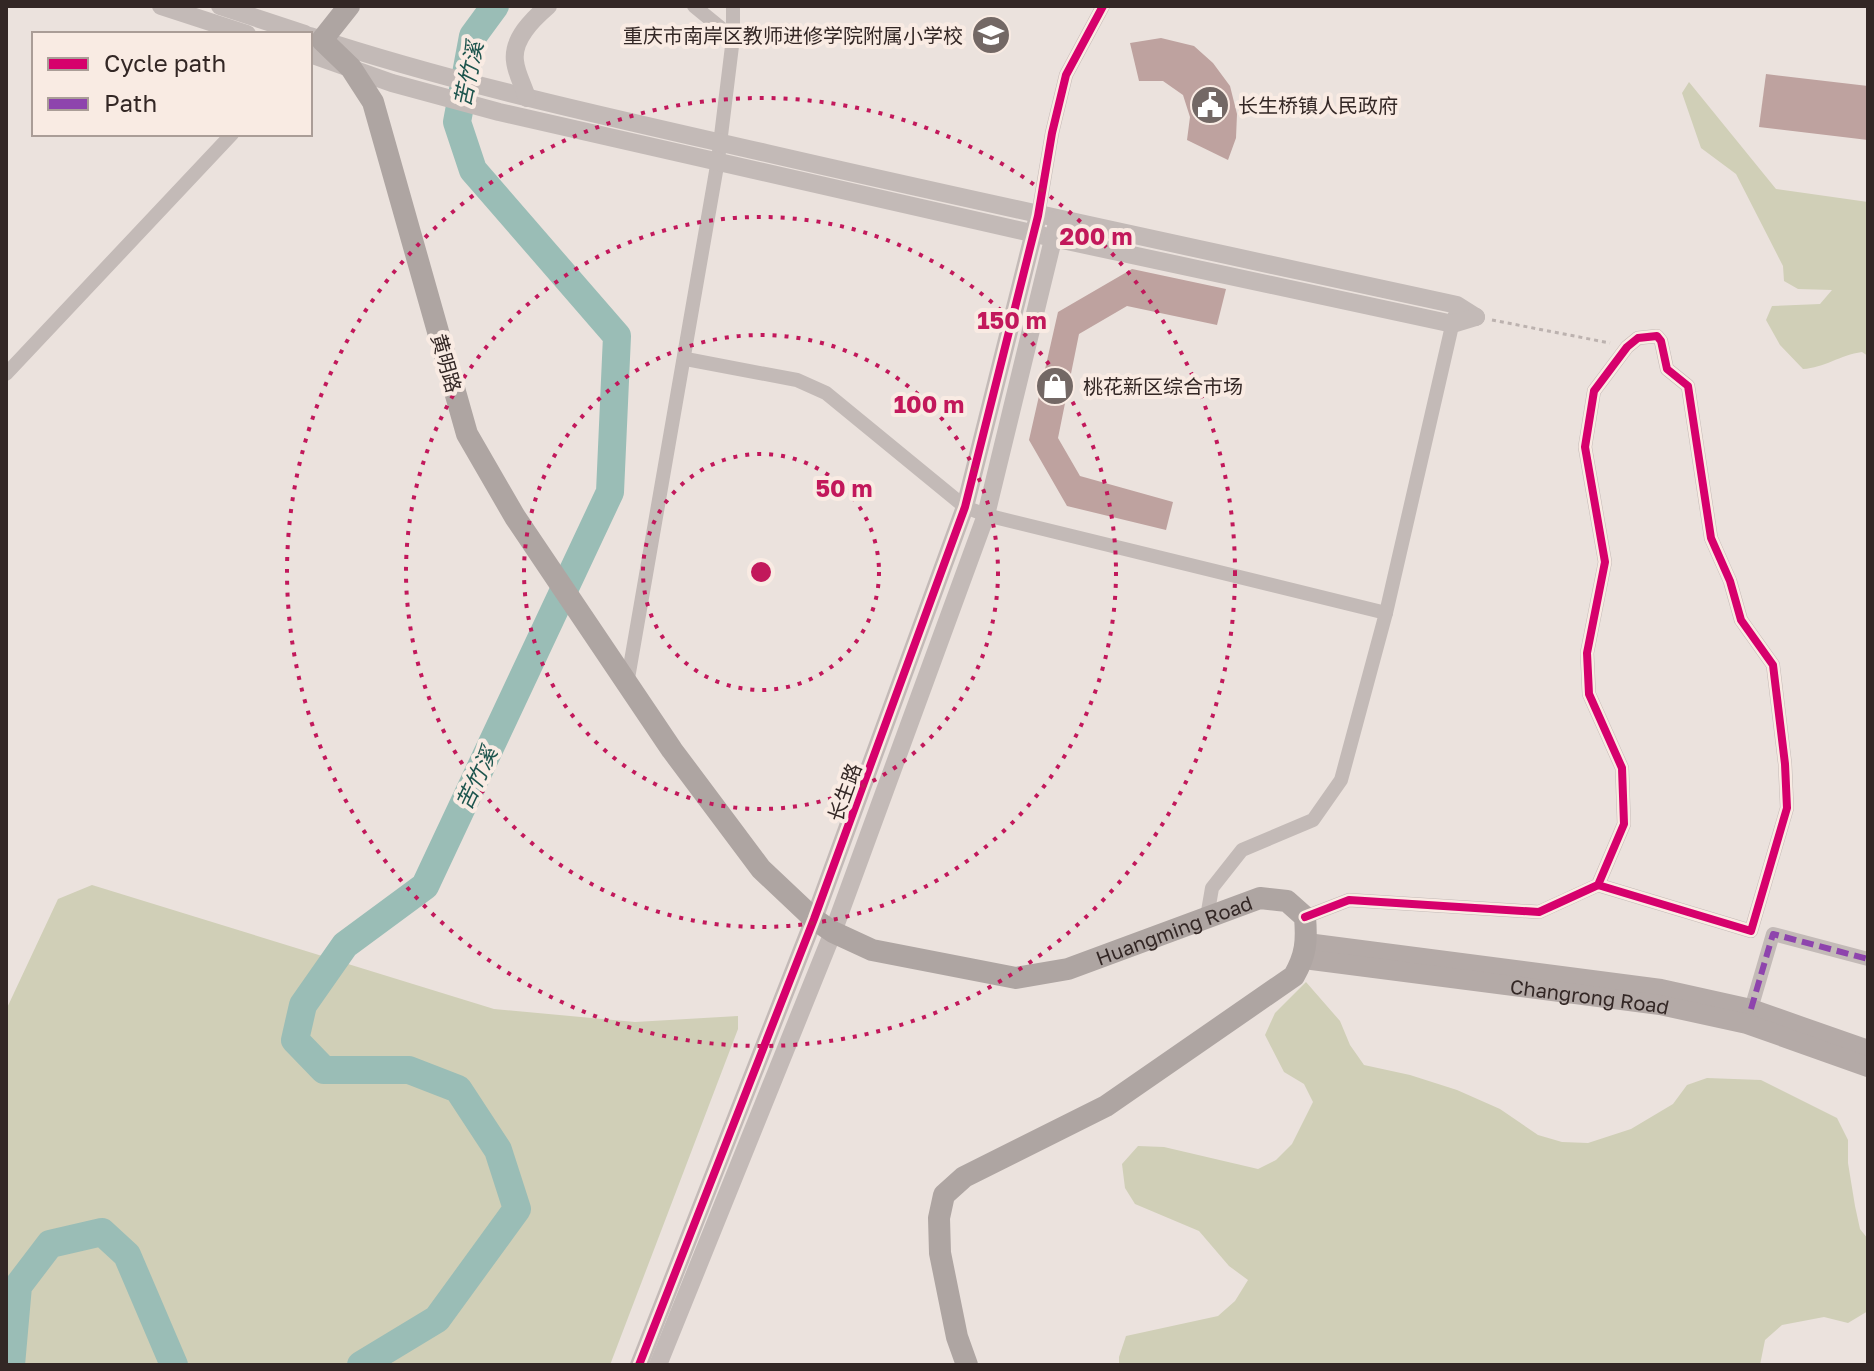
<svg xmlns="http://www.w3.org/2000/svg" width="1874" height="1371" viewBox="0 0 1874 1371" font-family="'Golos Text','Noto Sans SC',sans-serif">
	<rect width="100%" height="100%" fill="#ebe2dd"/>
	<!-- green -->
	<g fill="#d0cfb7">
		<path d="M1689 82 1776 189 1868 202V356L1862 352C1840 355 1824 368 1803 369L1780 345 1766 320 1772 306 1820 304 1832 290 1798 289 1784 281 1783 266 1736 174 1701 148 1682 93Z"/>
		<path d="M92 885 494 1009 635 1022 738 1016V1029L610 1365H6V1010L58 899Z"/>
		<path d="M1306 982 1340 1021 1350 1045 1364 1065 1410 1075 1457 1090 1500 1109 1538 1135 1562 1142 1588 1143 1631 1129 1673 1104 1687 1085 1707 1078 1761 1080 1837 1118 1848 1140V1163L1855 1206 1860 1229 1868 1239V1311L1848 1323 1824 1317 1782 1325 1765 1340 1760 1365H1119V1357L1126 1336 1218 1316 1235 1301 1248 1280 1229 1266 1199 1231 1135 1204 1125 1188 1122 1164 1138 1146 1164 1147 1258 1169 1276 1160 1292 1144 1313 1102 1304 1084 1284 1072 1265 1035 1275 1013Z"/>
	</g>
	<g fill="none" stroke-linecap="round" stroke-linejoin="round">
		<!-- river -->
		<g stroke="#9abdb6" stroke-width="28">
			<path d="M11 1365 18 1286 50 1244 102 1232 127 1255 174 1365"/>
			<path d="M361 1365 437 1319 517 1209 498 1150 458 1089 409 1070H324L295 1040 303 1005 345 945 425 886 610 492 617 336 473 170 457 122 473 36 495 6"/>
		</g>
	</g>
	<!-- building -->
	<g fill="#bea29f">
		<path d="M1161 38 1194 46 1213 63 1230 86 1237 114 1236 138 1228 160 1187 140 1190 117 1183 95 1163 81H1139L1130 43Z"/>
		<path d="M1766 74 1868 86V140L1759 127Z"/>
		<path d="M1132 269 1226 289 1217 325 1127 306 1079 334 1058 438 1080 476 1173 502 1166 530 1067 506 1029 440 1058 312Z"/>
	</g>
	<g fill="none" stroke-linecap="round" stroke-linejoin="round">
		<!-- path -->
		<path stroke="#bcb2af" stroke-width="3" stroke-dasharray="4 4" stroke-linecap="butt" d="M1492 320 1610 343"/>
		<!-- minor -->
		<g stroke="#c3bab7" stroke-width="14">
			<path d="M694 6 733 38"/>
			<path d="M1038 216 1052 133 1066 75 1103 6"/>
			<path d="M686 359 797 380 826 393 965 507 986 515 1386 613"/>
			<path d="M6 374 232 134"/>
			<path d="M627 684 718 160 733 38V6"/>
			<path d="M1207 917 1212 888 1242 850 1313 820 1341 780 1386 613 1454 317"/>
			<path d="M1305 917 1349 900 1539 912 1598 885 1624 824 1622 768 1589 694 1587 653 1605 562 1585 447 1594 391 1627 347 1638 338 1657 336 1661 341 1667 369 1688 386 1711 538 1730 581 1741 620 1773 665 1785 764 1787 808 1751 931 1598 885"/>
			<path d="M1751 1009 1773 934 1868 959"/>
		</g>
		<!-- tertiary -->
		<g stroke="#c3bab7" stroke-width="18">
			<path d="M161 6 247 34"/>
			<path d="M220 6 305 34"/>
			<path d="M310 36C459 85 613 118 766 153 996 206 1227 255 1457 305L1476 317"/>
			<path d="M310 54 392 83 499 112 1053 238 1453 324 1476 317"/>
			<path d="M527 98C524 87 516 73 515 61 512 39 533 19 548 6"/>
			<path d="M639 1365 814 919 965 507 1038 216"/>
			<path d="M658 1365 833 932 986 515 1058 219"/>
		</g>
		<!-- secondary -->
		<g stroke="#b4aaa7" stroke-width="20">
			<path d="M1307 943 1661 989 1751 1009 1868 1050"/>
			<path id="s1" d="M1304 959 1660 1005 1747 1024 1868 1067"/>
		</g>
		<!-- trunk -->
		<path stroke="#aea5a2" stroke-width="22" id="s2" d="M349 6 322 40 351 68 373 102 467 434 515 517 672 750 761 869 814 919 833 932 872 950 1016 978 1068 969 1260 898 1287 901 1305 917C1307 941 1306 955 1294 976L1106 1106 964 1177 944 1195 939 1218 940 1253 957 1337 967 1365"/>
		<!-- quiet -->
		<path stroke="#8e44ad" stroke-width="6" stroke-dasharray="12 6" stroke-linecap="butt" d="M1751 1009 1773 934 1868 959"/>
		<!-- cycleway casing -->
		<g stroke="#f9ebe3" stroke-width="13">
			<g id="cycleway">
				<path d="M1305 917 1349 900 1539 912 1598 885 1624 824 1622 768 1589 694 1587 653 1605 562 1585 447 1594 391 1627 347 1638 338 1657 336 1661 341 1667 369 1688 386 1711 538 1730 581 1741 620 1773 665 1785 764 1787 808 1751 931 1598 885"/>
				<path d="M639 1365 814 919 965 507 1038 216 1052 133 1066 75 1103 6"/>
			</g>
		</g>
		<!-- cycleway -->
		<use href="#cycleway" stroke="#d6006c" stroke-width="8"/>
	</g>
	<!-- distance rings -->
	<g fill="none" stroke="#c2185b" stroke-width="4" stroke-dasharray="4 8">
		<circle cx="761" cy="572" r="118"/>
		<circle cx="761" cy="572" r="237"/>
		<circle cx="761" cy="572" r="355"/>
		<circle cx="761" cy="572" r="474"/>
	</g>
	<!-- icons -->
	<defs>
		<g id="school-disc" transform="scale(2)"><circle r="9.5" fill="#736865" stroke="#f9ebe3"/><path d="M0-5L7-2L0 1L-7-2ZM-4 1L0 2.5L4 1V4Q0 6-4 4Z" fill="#fff"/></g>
		<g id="civic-disc" transform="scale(2)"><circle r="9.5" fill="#736865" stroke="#f9ebe3"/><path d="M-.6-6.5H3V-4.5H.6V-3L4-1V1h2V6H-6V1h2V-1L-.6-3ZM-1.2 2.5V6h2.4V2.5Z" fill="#fff"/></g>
		<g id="shop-disc" transform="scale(2)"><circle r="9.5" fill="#736865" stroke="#f9ebe3"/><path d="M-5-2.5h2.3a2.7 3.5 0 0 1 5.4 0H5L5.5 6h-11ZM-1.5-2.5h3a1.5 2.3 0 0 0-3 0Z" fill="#fff"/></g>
	</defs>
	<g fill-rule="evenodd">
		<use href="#school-disc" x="991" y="35"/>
		<use href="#civic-disc" x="1210" y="105"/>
		<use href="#shop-disc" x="1055" y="386"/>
	</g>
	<g text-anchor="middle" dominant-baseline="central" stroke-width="8" stroke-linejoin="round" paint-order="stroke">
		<!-- poi labels -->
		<g font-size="20" fill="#332725" stroke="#f9ebe3" text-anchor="start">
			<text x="963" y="35" text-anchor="end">重庆市南岸区教师进修学院附属小学校</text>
			<text x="1238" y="105">长生桥镇人民政府</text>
			<text x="1083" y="386">桃花新区综合市场</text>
		</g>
		<!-- street labels -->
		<g font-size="20" fill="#332725" stroke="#f9ebe3">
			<text transform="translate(447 363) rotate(74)">黄明路</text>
			<text transform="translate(844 792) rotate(-70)">长生路</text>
			<text stroke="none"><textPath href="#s2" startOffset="1446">Huangming Road</textPath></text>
			<text stroke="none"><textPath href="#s1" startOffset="288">Changrong Road</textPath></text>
		</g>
		<!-- water labels -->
		<g font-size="22" font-style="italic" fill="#1c544d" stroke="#f9ebe3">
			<text transform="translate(468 74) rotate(-78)">苦竹溪</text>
			<text transform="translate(476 778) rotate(-65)">苦竹溪</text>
		</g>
	</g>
	<circle cx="761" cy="572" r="12" fill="#c2185b" stroke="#f9ebe3" stroke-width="4"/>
	<g font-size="24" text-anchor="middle" font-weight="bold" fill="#c2185b" stroke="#f9ebe3" stroke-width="8" stroke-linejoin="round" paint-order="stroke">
		<text x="1096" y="245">200 m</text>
		<text x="1012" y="329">150 m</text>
		<text x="929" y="413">100 m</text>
		<text x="844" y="497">50 m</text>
	</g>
	<!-- border -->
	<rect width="1874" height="1371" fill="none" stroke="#332725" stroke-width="16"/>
	<!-- legend -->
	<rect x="32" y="32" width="280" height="104" fill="#f9ebe3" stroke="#aa9d97" stroke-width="2"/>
	<rect x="48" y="58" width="40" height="12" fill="#d6006c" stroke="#aa9d97" stroke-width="2"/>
	<text x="104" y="72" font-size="24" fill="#332725">Cycle path</text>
	<rect x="48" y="98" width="40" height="12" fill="#8e44ad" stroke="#aa9d97" stroke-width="2"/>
	<text x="104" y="112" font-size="24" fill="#332725">Path</text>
</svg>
